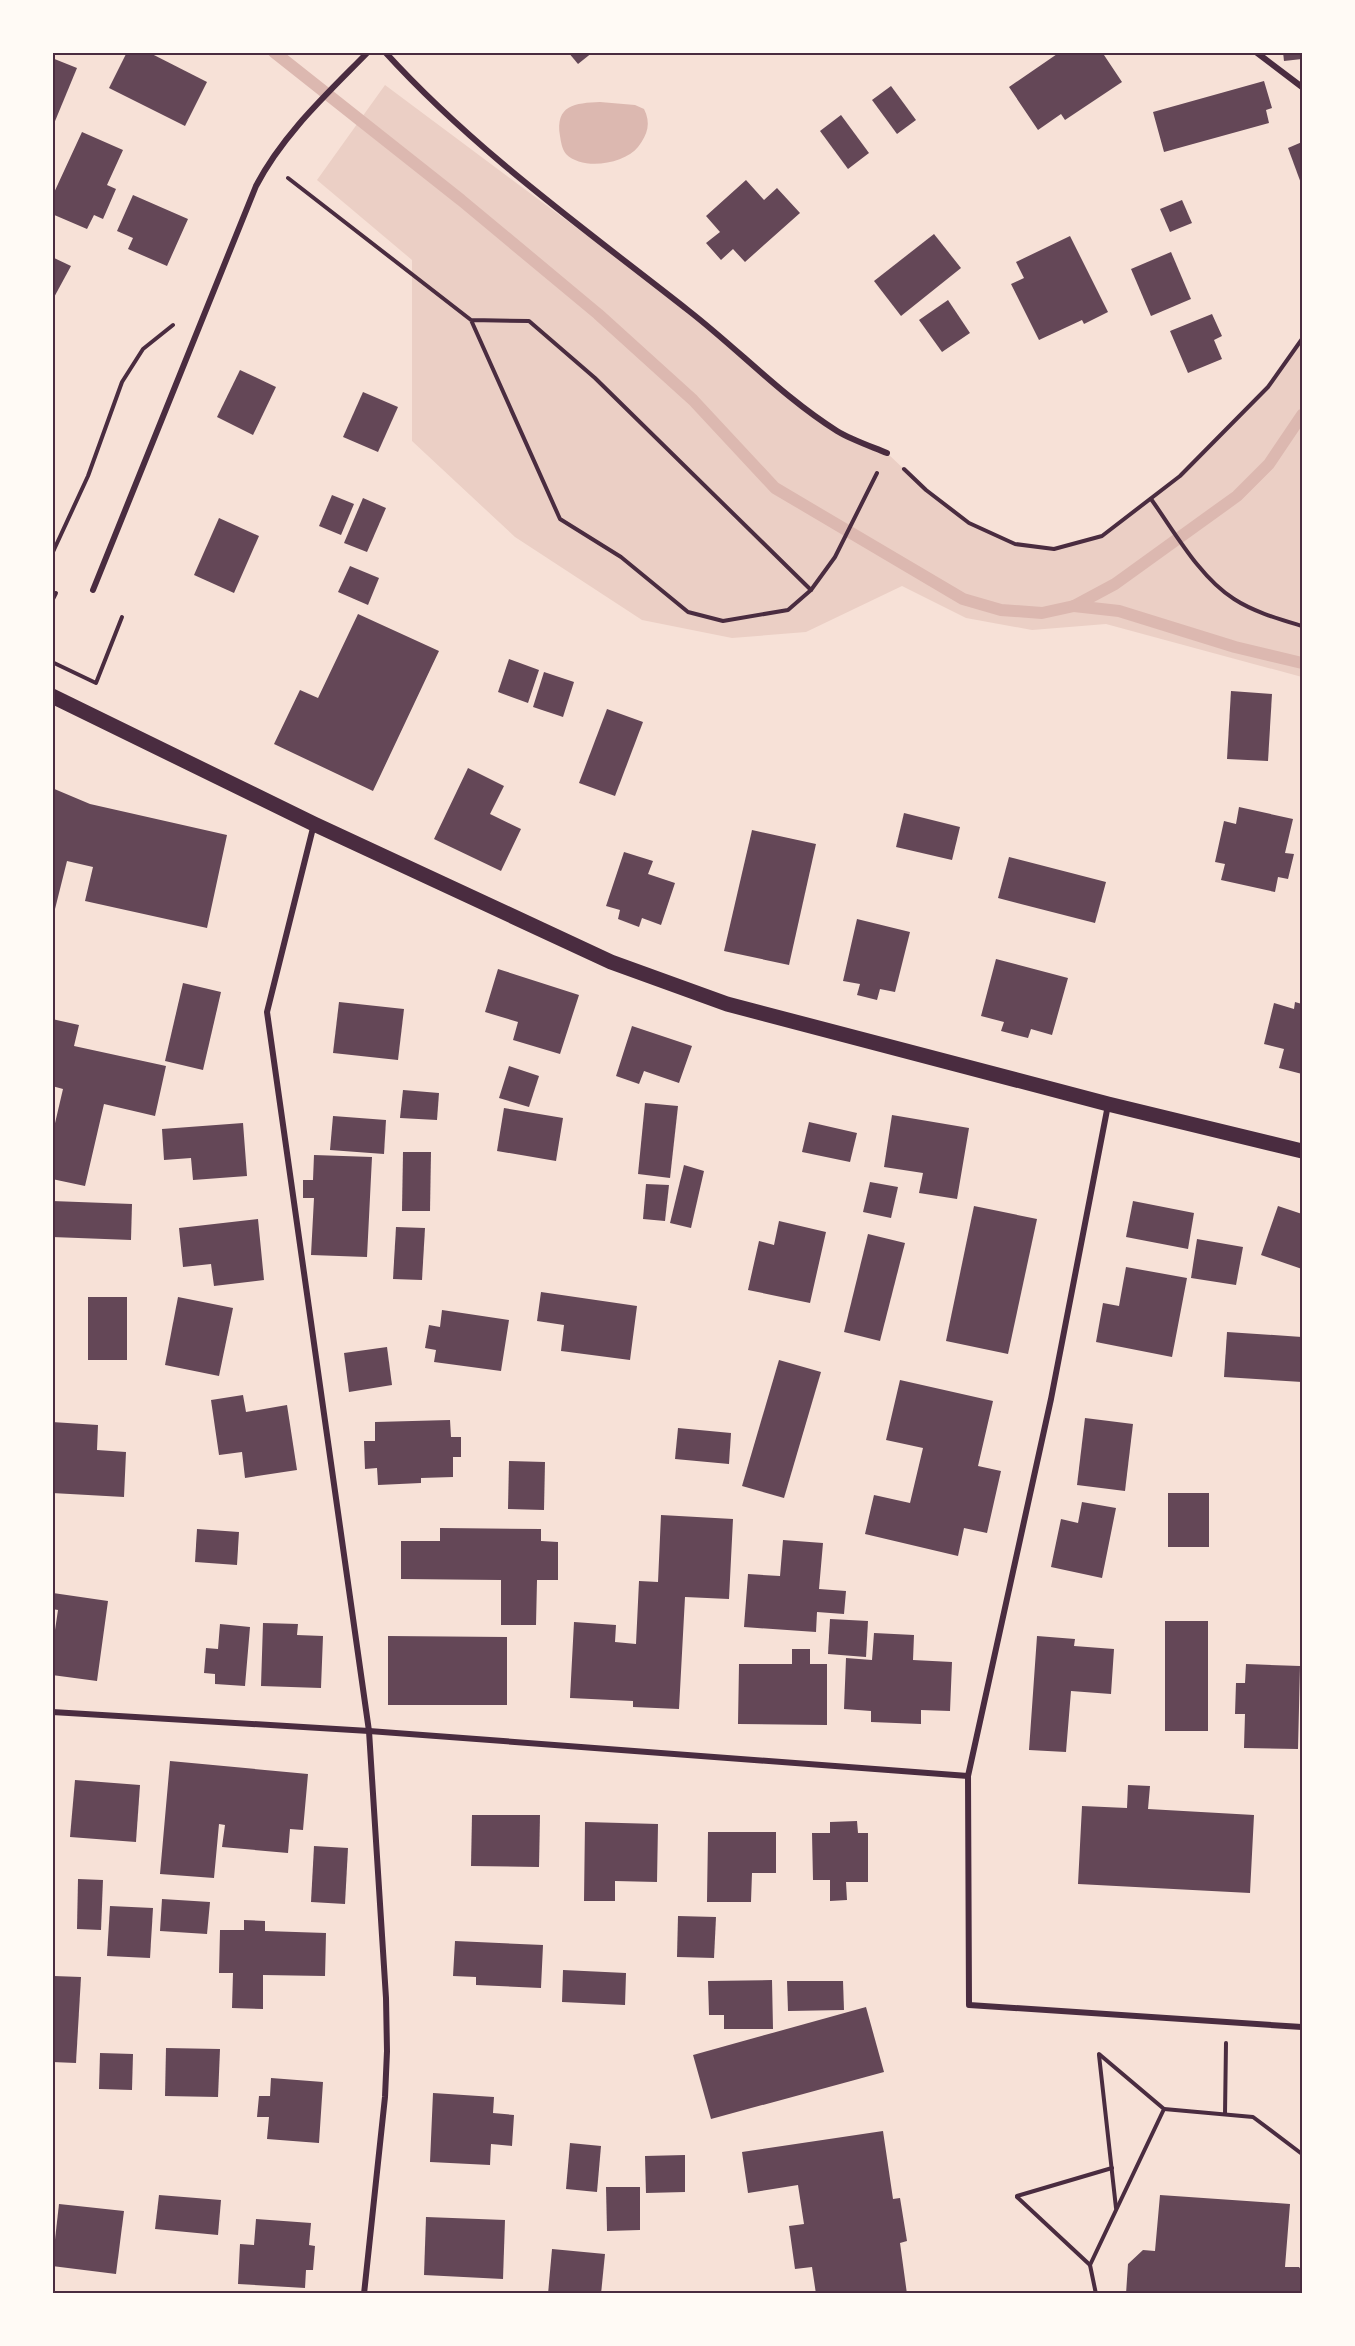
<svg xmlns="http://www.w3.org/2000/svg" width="1355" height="2346" viewBox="0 0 1355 2346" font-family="'Noto Sans',sans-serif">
	<rect width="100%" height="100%" fill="#f7e1d7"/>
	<!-- green -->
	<path fill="#ebcfc5" d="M385 85 711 328 789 398 839 432 887 453 926 490 969 523 1016 544 1054 549 1102 535 1180 476 1268 387 1302 339V677L1106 624 1032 630 966 618 902 586 806 632 732 638 642 620 515 537 412 441V260L317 180Z"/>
	<!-- water -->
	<path fill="#dcb8b0" d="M600 102 635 105 644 109C651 123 648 134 638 147 624 164 583 171 566 154 562 149 561 142 560 136 555 105 575 103 600 102Z"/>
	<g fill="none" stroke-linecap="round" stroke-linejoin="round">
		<!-- stream -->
		<g stroke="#dcb8b0" stroke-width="12">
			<path d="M274 52 461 200 598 314 693 400 775 488 963 599 1001 610 1042 613 1074 606 1115 584 1237 496 1269 464 1302 415"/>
			<path d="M1074 606 1119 611 1235 647 1302 663"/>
		</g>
	</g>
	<!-- building -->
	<g fill="#644757">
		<path d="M127 52H148L207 82 185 126 109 88Z"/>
		<path d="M568 52H593L578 64Z"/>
		<path d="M1060 52H1102L1122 82 1065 120 1061 114 1038 130 1009 87Z"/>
		<path d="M1283 52H1302V59L1284 61Z"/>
		<path d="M52 58 77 68 53 126H52Z"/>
		<path d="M1264 81 1272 108 1266 110 1269 123 1164 152 1153 112Z"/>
		<path d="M891 86 916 120 897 134 872 100Z"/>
		<path d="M841 115 869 153 848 169 820 131Z"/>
		<path d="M82 132 123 150 107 185 116 189 103 219 94 215 87 229 52 214V197Z"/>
		<path d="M1302 142V186L1288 148Z"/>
		<path d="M746 180 764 200 777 188 800 213 745 262 733 249 721 260 706 243 720 232 706 216Z"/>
		<path d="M133 195 188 219 167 266 128 249 133 238 117 231Z"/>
		<path d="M1182 200 1192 223 1170 232 1160 209Z"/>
		<path d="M934 234 961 268 901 316 874 281Z"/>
		<path d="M1070 236 1108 312 1084 324 1082 320 1039 340 1011 284 1024 278 1016 262Z"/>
		<path d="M1171 252 1191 299 1151 316 1131 269Z"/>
		<path d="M52 257 71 266 52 301Z"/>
		<path d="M948 300 970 333 942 352 919 320Z"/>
		<path d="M1212 314 1222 336 1214 340 1222 359 1188 373 1170 331Z"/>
		<path d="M240 370 276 387 253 435 217 417Z"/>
		<path d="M363 392 398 407 378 452 343 437Z"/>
		<path d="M332 495 354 504 341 535 319 526Z"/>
		<path d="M363 498 386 508 367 552 344 543Z"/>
		<path d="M219 518 259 536 234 593 194 575Z"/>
		<path d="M350 566 379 578 368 605 338 592Z"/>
		<path d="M358 614 439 651 373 791 274 744 300 690 318 698Z"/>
		<path d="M509 659 539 670 528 703 498 692Z"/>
		<path d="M544 672 574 682 563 717 533 707Z"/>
		<path d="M1231 691 1272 694 1268 761 1227 759Z"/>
		<path d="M607 709 643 722 615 796 579 783Z"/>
		<path d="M468 768 504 786 490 814 521 829 501 871 434 839Z"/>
		<path d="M52 788 90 804 227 835 207 928 85 901 93 867 67 861 52 921Z"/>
		<path d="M1239 807 1293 819 1285 853 1294 854 1288 879 1278 877 1275 892 1221 880 1225 864 1215 862 1224 821 1236 824Z"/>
		<path d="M904 813 960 827 952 860 896 847Z"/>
		<path d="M752 830 816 844 789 965 724 951Z"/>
		<path d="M624 852 653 861 648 874 675 883 661 925 642 918 639 927 618 919 620 910 606 906Z"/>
		<path d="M1009 857 1106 882 1095 923 998 898Z"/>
		<path d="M857 919 910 932 895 992 880 989 877 1000 857 995 860 984 843 981Z"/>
		<path d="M996 959 1068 978 1052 1035 1031 1029 1028 1038 1001 1031 1004 1022 981 1016Z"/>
		<path d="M498 969 579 995 560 1054 513 1040 518 1022 485 1012Z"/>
		<path d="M183 983 221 992 203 1070 165 1061Z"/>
		<path d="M339 1002 404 1009 398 1060 333 1053Z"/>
		<path d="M1295 1002 1302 1004V1074L1279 1068 1284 1049 1264 1044 1274 1003 1294 1009Z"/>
		<path d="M52 1019 79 1025 74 1046 166 1066 155 1116 104 1104 85 1186 52 1179V1136L63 1089 52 1086Z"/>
		<path d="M632 1026 692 1046 679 1083 644 1071 639 1084 616 1076Z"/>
		<path d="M509 1066 539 1076 529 1107 499 1098Z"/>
		<path d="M403 1090 439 1093 437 1120 400 1118Z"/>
		<path d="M645 1103 678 1106 670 1178 638 1174Z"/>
		<path d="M504 1108 563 1118 556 1161 497 1151Z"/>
		<path d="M892 1115 969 1128 957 1199 919 1193 923 1173 884 1167Z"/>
		<path d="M333 1116 386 1120 384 1154 330 1150Z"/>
		<path d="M809 1122 857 1133 850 1162 802 1152Z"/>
		<path d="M243 1123 247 1176 193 1180 191 1158 164 1160 162 1129Z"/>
		<path d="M403 1152H431L430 1211H402Z"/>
		<path d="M314 1155 372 1157 367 1257 311 1255 314 1198H303V1180H313Z"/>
		<path d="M684 1165 704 1171 691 1228 670 1223Z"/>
		<path d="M870 1182 898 1187 891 1218 863 1212Z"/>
		<path d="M646 1184 669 1185 665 1221 643 1219Z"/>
		<path d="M52 1201 132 1204 131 1240 52 1237Z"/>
		<path d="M1133 1201 1194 1213 1188 1249 1126 1237Z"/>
		<path d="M974 1206 1037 1219 1008 1354 946 1341Z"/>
		<path d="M1278 1206 1302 1214V1269L1261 1255Z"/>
		<path d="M258 1219 264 1280 214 1286 211 1264 183 1267 179 1228Z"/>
		<path d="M779 1221 826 1232 810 1303 748 1290 759 1241 774 1245Z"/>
		<path d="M396 1227 425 1228 422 1280 393 1279Z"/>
		<path d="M868 1234 905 1243 880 1341 844 1332Z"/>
		<path d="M1197 1239 1243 1247 1236 1285 1191 1278Z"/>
		<path d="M1126 1267 1187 1278 1172 1357 1096 1342 1103 1303 1119 1306Z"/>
		<path d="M541 1292 637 1306 630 1360 561 1351 564 1325 537 1321Z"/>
		<rect x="88" y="1297" width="39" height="63"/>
		<path d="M178 1297 233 1308 219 1376 165 1365Z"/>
		<path d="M442 1310 509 1320 501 1371 434 1362 436 1350 425 1348 429 1325 440 1327Z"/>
		<path d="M1227 1332 1302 1337V1382L1224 1377Z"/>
		<path d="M387 1347 392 1385 349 1392 344 1353Z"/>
		<path d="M779 1360 821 1372 784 1498 742 1486Z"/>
		<path d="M900 1380 993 1401 978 1466 1001 1471 987 1533 964 1528 958 1556 865 1534 874 1495 910 1503 923 1448 886 1440Z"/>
		<path d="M243 1395 246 1412 287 1405 297 1470 245 1478 242 1452 219 1455 211 1400Z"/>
		<path d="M1085 1418 1133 1424 1125 1491 1077 1485Z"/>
		<path d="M450 1420 451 1437H461V1457H453V1477L421 1478V1483L378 1485 377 1468 365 1469 364 1441H375V1422Z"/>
		<path d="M52 1422 98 1425 97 1450 126 1452 124 1497 52 1493Z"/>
		<path d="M678 1428 731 1433 729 1464 675 1459Z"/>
		<path d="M509 1461 545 1462 544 1510 508 1509Z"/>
		<rect x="1168" y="1493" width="41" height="54"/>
		<path d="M1082 1502 1116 1508 1102 1578 1051 1567 1061 1519 1078 1523Z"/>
		<path d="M661 1515 733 1519 729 1599 685 1597 679 1709 633 1707V1701L570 1698 574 1622 616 1625 615 1642 636 1644 639 1581 658 1582Z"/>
		<path d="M440 1528 541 1529V1541L558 1542V1580H537L536 1625H501V1580L401 1579V1541H440Z"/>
		<path d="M197 1529 239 1532 237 1565 195 1562Z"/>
		<path d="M783 1540 823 1543 819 1589 846 1591 844 1614 817 1612 816 1632 744 1627 748 1574 780 1576Z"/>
		<path d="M53 1593 108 1601 97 1681 52 1675V1650L58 1610 52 1609Z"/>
		<path d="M830 1619 868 1621 866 1657 828 1654Z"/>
		<rect x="1165" y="1621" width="43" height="110"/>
		<path d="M263 1623 298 1624 297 1635 323 1636 321 1688 261 1686Z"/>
		<path d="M220 1624 250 1627 245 1686 215 1684V1674L204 1673 206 1648 218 1649Z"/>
		<path d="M874 1633 914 1635 913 1660 952 1662 950 1711 921 1710V1724L871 1722V1711L844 1709 846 1658 872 1660Z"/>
		<path d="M388 1636 507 1637V1705H388Z"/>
		<path d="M1037 1636 1075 1639 1074 1646 1114 1649 1111 1694 1071 1691 1066 1752 1029 1750Z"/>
		<path d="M792 1649H810V1664H827V1725L738 1724 739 1664H792Z"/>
		<path d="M1246 1664 1300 1666 1298 1749 1244 1748 1245 1714H1235L1236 1683H1245Z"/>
		<path d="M170 1761 308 1774 303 1830 290 1829 288 1853 222 1847 225 1825 219 1824 214 1878 160 1874Z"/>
		<path d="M75 1780 140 1785 136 1842 70 1837Z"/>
		<path d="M1128 1785 1150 1786 1148 1809 1254 1815 1250 1893 1078 1884 1082 1806 1127 1808Z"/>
		<path d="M472 1815H540L539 1867 471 1866Z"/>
		<path d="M857 1821 858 1833H868V1882H846L847 1900 830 1901V1880H813L812 1833H830V1822Z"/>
		<path d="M585 1822 658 1824 657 1882 615 1881V1901H584Z"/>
		<path d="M708 1832H776V1873H752L751 1902H707Z"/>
		<path d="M314 1846 348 1848 345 1904 311 1902Z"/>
		<path d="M78 1879 103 1880 101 1930 77 1929Z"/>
		<path d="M162 1899 210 1902 207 1934 160 1931Z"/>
		<path d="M110 1906 153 1908 150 1958 107 1956Z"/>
		<path d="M678 1916 716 1917 714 1958 677 1957Z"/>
		<path d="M244 1920 265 1921V1931L326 1933 325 1976 263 1975V2009L232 2008 233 1973H219L220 1930H244Z"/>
		<path d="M455 1941 543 1945 541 1988 476 1985V1977L453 1976Z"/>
		<path d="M563 1970 626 1973 625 2005 562 2002Z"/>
		<path d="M54 1976 81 1977 76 2063 52 2062Z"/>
		<path d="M772 1980 773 2029H724V2015H709L708 1981Z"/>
		<path d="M787 1981H843L844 2010 788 2011Z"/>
		<path d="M866 2007 884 2072 711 2119 693 2055Z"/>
		<path d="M166 2048 220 2049 218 2097 165 2096Z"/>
		<path d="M100 2053 133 2054 132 2090 99 2089Z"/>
		<path d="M271 2078 323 2082 319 2143 267 2139 269 2117H257L259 2096H270Z"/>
		<path d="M433 2093 494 2097 493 2113 514 2115 512 2146 491 2144 490 2165 430 2162Z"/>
		<path d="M883 2131 893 2199 900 2198 907 2241 900 2243 907 2294H816L812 2267 795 2269 789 2226 804 2224 798 2185 748 2193 742 2152Z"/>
		<path d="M570 2143 601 2146 597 2192 566 2189Z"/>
		<path d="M685 2155V2192L646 2193 645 2156Z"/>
		<path d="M606 2187H640V2230L607 2231Z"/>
		<path d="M159 2195 221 2200 218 2235 155 2229Z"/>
		<path d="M1160 2195 1290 2204 1285 2267H1299L1302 2271V2294H1126L1128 2264 1143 2250 1155 2251Z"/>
		<path d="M59 2204 124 2211 116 2274 52 2266Z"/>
		<path d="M426 2217 505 2220 503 2279 424 2275Z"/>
		<path d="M256 2219 311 2223 309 2245 315 2246 313 2270H306L305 2288 238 2284 240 2244 254 2245Z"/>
		<path d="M552 2249 605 2254 601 2294H548Z"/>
	</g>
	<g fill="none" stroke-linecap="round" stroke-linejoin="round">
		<!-- path -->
		<g stroke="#4a2c40" stroke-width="4">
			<path d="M288 178 471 320 560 519 621 557 688 612 723 621 788 610 811 590 595 378 529 321 471 320"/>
			<path d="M904 469 926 490 969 523 1015 544 1054 549 1102 536 1180 476 1268 387 1302 339"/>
			<path d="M1151 499C1174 531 1200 578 1234 599 1254 612 1279 619 1302 626"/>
			<path d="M52 554 88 476 122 382 143 349 173 325"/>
			<path d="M811 590 835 557 877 473"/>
			<path d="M52 601 56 593"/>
			<path d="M52 662 96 683 122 617"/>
			<path d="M1099 2055 1116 2208"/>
			<path d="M1164 2109 1253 2117 1302 2154"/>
			<path d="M1225 2114 1226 2043"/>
			<path d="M1017 2196 1112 2168"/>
			<path d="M1017 2197 1090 2265"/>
			<path d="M1096 2294 1090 2265 1164 2109 1099 2054"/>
		</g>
		<!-- minor -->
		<g stroke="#4a2c40" stroke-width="6">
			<path d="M385 52C475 151 585 229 689 311 739 350 783 397 837 431 852 440 870 446 887 453"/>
			<path d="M1256 52 1302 87"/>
			<path d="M93 590 256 186C283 134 327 94 368 52"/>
			<path d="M314 824 267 1012 369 1731 386 1998 387 2051 385 2097 364 2294"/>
			<path d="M1108 1105 1051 1399 968 1776 969 2005 1302 2027"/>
			<path d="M52 1712 369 1731 968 1776"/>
		</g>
		<!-- primary -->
		<path stroke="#4a2c40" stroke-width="15" d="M52 696 314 824 611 962 727 1004 1108 1104 1302 1151"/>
	</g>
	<!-- border -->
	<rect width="1355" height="2346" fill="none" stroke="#fffaf5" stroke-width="108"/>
	<rect x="54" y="54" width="1247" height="2238" fill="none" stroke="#4a2c40" stroke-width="2"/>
</svg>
